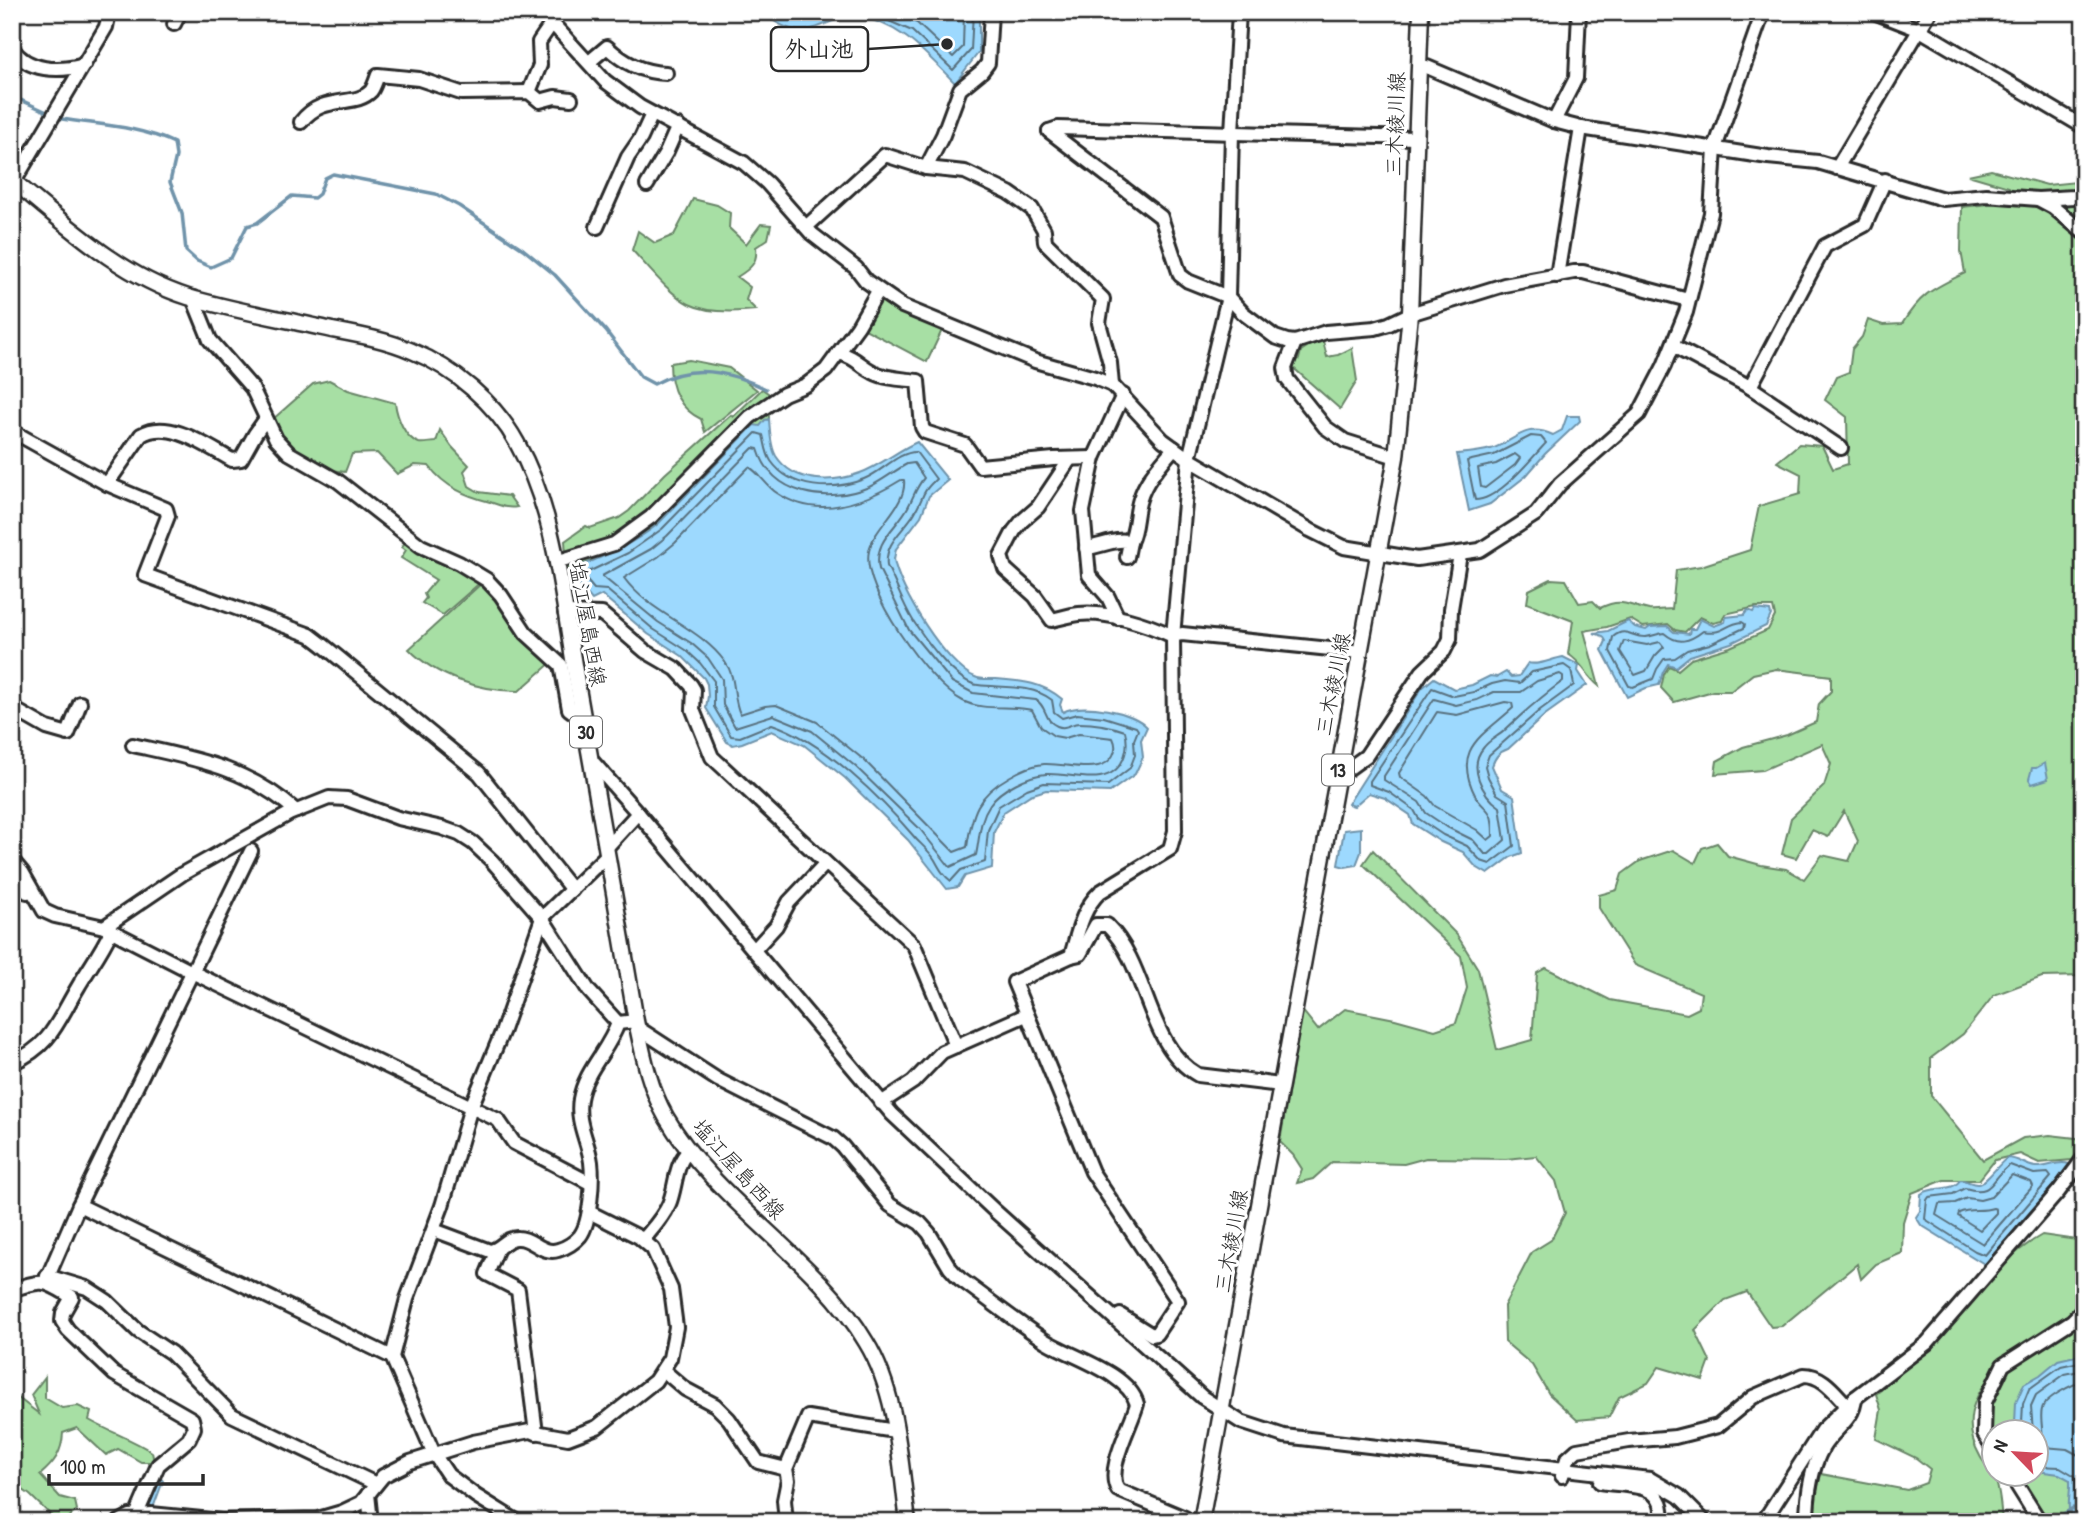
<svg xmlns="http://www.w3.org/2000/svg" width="2096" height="1534" viewBox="0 0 2096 1534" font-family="'Patrick Hand','Klee One',sans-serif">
	<rect width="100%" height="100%" fill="#fff"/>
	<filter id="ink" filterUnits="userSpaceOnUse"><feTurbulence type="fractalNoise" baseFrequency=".0143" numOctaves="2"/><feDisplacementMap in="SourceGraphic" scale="14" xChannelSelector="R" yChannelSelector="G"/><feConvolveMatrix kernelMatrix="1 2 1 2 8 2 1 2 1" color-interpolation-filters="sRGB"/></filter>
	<g filter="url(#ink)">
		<!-- green -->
		<g fill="#a7dfa4" stroke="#698568" stroke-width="2">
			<path d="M1991 170 2047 185 2076 182 2080 203 2084 205V976L2042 977 1994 995 1963 1034 1931 1058V1096L1983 1160 2023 1138 2050 1135 2084 1139V1144L2072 1160 2039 1163 2020 1154 1995 1160 1979 1180H1944L1912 1193 1903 1222 1902 1253 1876 1264 1861 1279 1857 1264 1782 1326 1771 1327 1747 1292 1725 1300 1695 1330 1710 1361 1703 1380 1659 1367 1648 1383 1619 1397 1609 1417 1577 1420 1549 1394 1532 1365 1505 1342 1504 1306 1532 1252 1551 1240 1565 1213 1556 1181 1536 1156 1506 1159 1426 1158 1404 1164 1332 1162 1313 1179 1297 1183 1302 1169 1293 1155 1280 1142 1302 1010 1318 1030 1345 1009 1395 1019 1435 1030 1456 1023 1467 988 1461 956 1363 864 1373 850 1457 935 1478 969 1497 1050 1532 1040 1537 973 1546 968 1610 1000 1687 1014 1699 1008 1701 993 1635 965 1599 908V895L1617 890 1622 874 1640 861 1673 850 1695 863 1702 848 1717 843 1728 856 1761 865 1786 869 1804 879 1822 855 1849 861 1858 841 1844 811 1828 837 1812 830 1796 858 1782 854 1791 818 1824 786 1831 764 1822 744 1763 770 1715 774 1717 761 1743 747 1787 735 1816 722 1819 704 1831 691V676L1776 669 1753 674 1731 691H1713L1674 702 1661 688 1664 674 1669 666 1678 670 1691 659 1730 647 1768 630 1775 616 1773 607H1756L1725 614 1722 621 1713 623 1700 617 1685 632 1675 630 1668 624 1643 627 1630 619 1607 627 1584 631 1599 686C1585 675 1584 664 1568 654L1573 621 1527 603 1529 590 1551 579 1566 580 1579 603 1593 601 1600 608C1623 597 1627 606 1649 610 1656 611 1665 609 1672 609L1676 570 1701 566 1750 550 1759 506 1800 494 1801 474 1777 462 1799 444 1822 446 1833 469 1848 464 1847 417 1825 400 1836 377 1849 372 1852 349 1862 337 1868 320 1883 325 1902 324C1921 293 1933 289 1965 273L1961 251 1962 207 2017 201 2009 187 1968 175Z"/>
			<path d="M693 199 717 205 730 213 729 228 746 244 761 224 771 225 768 239 756 247C758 263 750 269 737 277L750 287 746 300 756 310C737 312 707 313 689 304 669 294 648 267 632 250L638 231 655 243 674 235Z"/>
			<path d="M882 299 944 326 927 362 861 327Z"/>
			<path d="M1322 337 1327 357 1338 355 1352 348 1357 381 1340 409 1289 364 1295 356 1299 359 1301 351Z"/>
			<path d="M689 360 729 368 757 390 705 432 701 419C678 408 670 387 670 363Z"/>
			<path d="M329 380 348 390 395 403C397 416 404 438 419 443 423 444 431 442 436 442L440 430 452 447 469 465 464 471 469 486 479 492 509 496 517 507C506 509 500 505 490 502 466 496 445 487 429 466L415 465 397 474 377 453 352 454 345 472C312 469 285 450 272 420L313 384Z"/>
			<path d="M762 389 768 393 769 419 721 457 658 524 643 536 625 547 572 570 567 568 565 541 586 526 590 528 619 518 629 511 665 474 731 415 733 417Z"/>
			<path d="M406 540 482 581 443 615 422 603 426 598 424 594 436 580 401 558 406 550 402 547Z"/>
			<path d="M483 582 552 662 519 691C480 691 436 677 409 649Z"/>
			<path d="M2042 1235 2084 1241V1305L2066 1322 2065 1333 2084 1321V1522H2046L2016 1475 2036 1474V1432H1994V1441C1976 1412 2007 1383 2009 1354 1982 1385 1956 1414 1980 1456 1984 1464 1992 1470 1995 1478 2000 1492 2001 1508 2002 1522H1818L1811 1515 1821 1474 1907 1490 1926 1483 1930 1469 1916 1458 1876 1439 1881 1410 1876 1394C1891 1381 1907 1369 1920 1355 1961 1314 1992 1263 2042 1235Z"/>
			<path d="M45 1377V1398L62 1408 78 1406 91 1412 89 1420C110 1432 132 1439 152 1452L154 1462H141L118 1449 106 1455 77 1428 63 1433C62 1453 54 1463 40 1475L60 1497 75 1501 77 1510 64 1522H58L30 1495 12 1482V1388L17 1397 39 1414 31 1395Z"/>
		</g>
		<!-- water -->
		<g fill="#9dd9fe" stroke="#6f93aa" stroke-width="2">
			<path d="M761 12H979V52L955 83C927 55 900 22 858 17 835 14 816 34 795 30 783 28 771 19 761 12Z"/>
			<path d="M1567 416H1579L1580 421 1545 454 1526 476 1490 504 1469 511 1457 454C1468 453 1481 452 1491 449 1516 441 1524 422 1553 435L1562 430Z"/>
			<path d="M769 419C770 430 770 446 776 456 794 484 833 483 860 473 880 466 898 450 917 442L948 480 929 496 921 516 896 549 894 559C898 588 947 667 975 677 981 680 989 679 996 679 1021 681 1042 682 1062 699L1060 705 1063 712C1082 702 1133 711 1147 727L1141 740 1143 757 1135 774 1110 792 1046 790 1030 795 1004 812 994 832 992 868 965 876 958 887 947 889 908 840 845 778 804 745 772 731 742 743 733 745 727 742 706 708 708 696 707 684 704 678 682 656 648 634 602 595 592 600 576 581 572 570C602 557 632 545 658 524L754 425 760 426 765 420Z"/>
			<path d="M1755 609 1770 611 1771 615 1766 626 1731 643 1690 656 1676 667 1668 664 1663 672 1659 685 1646 688 1627 697 1602 650 1606 641 1603 636 1594 633 1608 631 1628 621 1635 627 1646 630 1650 627 1667 626 1674 632 1689 634 1690 629H1695L1700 619 1714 626 1725 622 1726 617 1744 615 1748 610 1753 612Z"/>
			<path d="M1563 657 1579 665 1578 671 1587 685 1545 715 1508 749C1499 752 1495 757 1492 766L1502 789 1514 796 1522 853 1511 857 1488 874 1476 867 1463 852 1441 842 1413 824 1410 815 1385 798 1369 793 1354 806 1348 804 1422 688 1434 678 1454 689 1472 685 1490 676 1497 677 1506 672 1511 677 1519 676 1528 663C1539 666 1551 659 1563 657Z"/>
			<path d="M2045 763 2048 779 2032 784 2029 779 2032 768H2036Z"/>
			<path d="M1361 828V852L1356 865 1345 867 1338 865 1344 830Z"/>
			<path d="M2007 1158C2018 1158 2024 1165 2035 1167 2047 1168 2058 1160 2069 1164L2044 1199 1986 1265 1921 1225 1916 1217 1920 1211 1921 1194C1933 1185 1952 1193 1960 1180 1967 1180 1971 1184 1977 1184 1985 1185 1998 1164 2007 1158Z"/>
			<path d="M2084 1354V1522H2073C2065 1508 2071 1495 2070 1480L2059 1474 2037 1471 2036 1432H2019L2015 1424 2016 1402 2024 1384 2040 1375 2058 1360Z"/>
			<path d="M157 1474 163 1481 153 1508H144Z"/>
		</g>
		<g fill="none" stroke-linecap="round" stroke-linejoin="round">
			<!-- shore -->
			<g stroke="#59717f" stroke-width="2">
				<path d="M868 12 912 31 953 70 971 50 973 12"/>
				<path d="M893 12 917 23 953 57 963 47 964 12"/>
				<path d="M756 433 763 435C765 442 766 454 771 461 791 490 834 491 864 479 882 472 898 452 916 452L936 479C920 494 925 495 915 512 905 530 884 542 887 566 897 585 904 608 916 625 928 643 957 683 978 685 1003 688 1031 684 1052 700L1054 712 1062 718 1077 714 1104 717 1136 727 1138 730 1134 740 1135 755 1130 768 1108 785 1044 783 1027 789 999 806 988 830 985 862 961 870 951 881C943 875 940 869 935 860 931 853 923 846 917 840 882 799 824 741 772 724L740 737 731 736 714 707V681L700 663 686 650 653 629 607 590 594 589 582 575 628 553 662 529Z"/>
				<path d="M1531 436 1541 437 1546 443C1530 460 1499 500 1475 500L1467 461 1494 455Z"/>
				<path d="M753 448 758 449C772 496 828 504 869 487 882 481 894 471 907 464L914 463 924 478C916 487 914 496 908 507 897 528 873 541 879 569L909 630 952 682 973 693 1036 700C1047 706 1044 721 1057 726 1066 730 1071 723 1079 723 1094 723 1111 726 1125 731 1130 750 1123 773 1100 777 1083 780 1064 773 1046 774 1029 775 1000 789 990 804 979 820 980 837 976 855L950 867 920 829 856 767 812 731 773 715 735 727 723 705 722 679 708 658 691 643 658 622 602 576 651 549 667 536Z"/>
				<path d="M1515 454 1520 458 1515 465 1485 488 1481 487 1478 468 1496 464Z"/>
				<path d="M749 467C759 472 766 486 777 493 817 520 864 503 901 480H904C907 506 874 526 869 551 860 588 929 684 963 701 982 711 1011 705 1032 710L1041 727 1054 736 1065 738 1079 734 1113 738C1119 750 1112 763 1098 766 1082 770 1061 763 1044 764 1032 765 1019 771 1009 777 977 795 972 813 967 847L954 852 864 760 817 722 776 705 765 706 740 714C732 697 737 678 725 662 699 626 650 614 624 578L658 557 675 543Z"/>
				<path d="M1742 622 1745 624 1744 628 1710 644 1687 650 1675 658 1664 659 1657 669 1653 679 1633 687 1629 686 1610 651 1613 637C1626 626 1632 638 1646 637 1652 636 1657 634 1664 633 1678 645 1689 642 1703 631 1725 635 1724 624 1742 622Z"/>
				<path d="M1624 641 1647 645 1660 642 1664 647 1655 656 1646 671 1635 675 1620 651Z"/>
				<path d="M1564 665 1571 670 1574 685 1540 710 1489 755 1485 766 1488 777 1497 794 1508 801 1514 846 1490 864 1481 861 1467 846 1443 835 1419 819 1414 810 1389 792 1370 785V781L1432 688 1454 696 1474 692 1492 684 1505 681 1520 683 1532 672Z"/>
				<path d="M1560 674 1563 676V681C1542 696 1523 713 1505 730 1498 737 1490 739 1484 747 1467 766 1482 795 1500 807L1505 840 1489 854H1485L1473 840 1447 827 1426 813 1419 802 1384 780V776L1434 699 1456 705 1477 700 1494 692H1521L1537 681Z"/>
				<path d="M1505 702 1512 703 1513 708C1481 737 1451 749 1476 797 1480 804 1487 808 1490 814 1493 819 1493 830 1493 836L1488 840 1477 830 1435 806 1427 796 1400 777 1399 773 1437 712 1457 715Z"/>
				<path d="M2010 1165 2034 1174 2048 1173 2051 1177 1985 1255 1975 1251 1925 1219 1927 1200 1929 1197 1953 1194 1965 1188C1995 1197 1990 1178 2010 1165Z"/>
				<path d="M2012 1175 2031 1182 2033 1186 1983 1244 1936 1215 1939 1204 1955 1203 1967 1198 1980 1200 1991 1197Z"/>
				<path d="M1993 1208 1996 1209V1213L1980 1230 1958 1216 1959 1213C1970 1208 1981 1212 1993 1208Z"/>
				<path d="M2084 1381C2073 1384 2044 1398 2042 1409 2039 1421 2045 1431 2041 1443L2044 1447 2067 1449 2084 1458"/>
				<path d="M2025 1432 2022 1422 2023 1404 2029 1389 2061 1366 2084 1361"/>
				<path d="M2033 1432 2031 1406 2036 1395 2065 1374 2084 1370"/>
				<path d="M2036 1466 2060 1467 2075 1476C2079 1492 2075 1506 2078 1522"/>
			</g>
			<!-- stream -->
			<g stroke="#6f93aa" stroke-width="3.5">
				<path d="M12 96 47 112"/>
				<path d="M62 119C99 125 139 126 174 143L176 156 170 182 182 213 186 251 197 261 211 267 231 258 247 226 257 223 292 196 314 198 319 194 325 178 333 174 436 194 459 206 523 249 555 275 606 331 641 377 654 384C692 363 729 371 766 389"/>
				<path d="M2051 1522 2073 1508"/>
			</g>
			<!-- minor casing -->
			<g stroke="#2b2b2b" stroke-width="18">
				<g id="minor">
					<path d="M542 12 605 81 640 107 744 163 767 183 812 234 856 268 866 281 902 306 1035 361 1095 378 1112 385 1163 440 1189 459 1310 530 1344 547 1417 559 1480 550 1536 514 1560 484 1639 414 1664 366 1686 312 1711 213 1715 148 1763 12"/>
					<path d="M1874 12 1920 30 2084 127"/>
					<path d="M174 24 180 12"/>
					<path d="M12 48C27 72 60 72 84 65"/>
					<path d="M589 62 607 47C624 63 641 72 666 73"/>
					<path d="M1419 67H1427L1554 121 1581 128 1768 157 1818 162 1943 199 1986 195 2038 199 2074 197 2084 194"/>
					<path d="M529 92 540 65 539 42 552 23"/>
					<path d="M1554 121 1576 78 1579 12"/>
					<path d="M301 122C323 93 355 108 371 91 374 87 376 80 378 75L419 79 461 93 529 92 540 101 555 97 571 99"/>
					<path d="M1049 131 1161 217 1180 275 1188 281 1228 297 1243 313 1275 337 1287 341 1295 342 1326 332 1375 328 1389 324 1410 314 1504 285 1574 272H1583L1688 300"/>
					<path d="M1049 131 1058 128 1415 138"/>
					<path d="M926 168 943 135 960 89 982 71 988 63 991 12"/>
					<path d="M1837 168 1930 12"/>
					<path d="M14 182 106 27 109 12"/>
					<path d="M647 185 666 153 678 126"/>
					<path d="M2038 199 2053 207 2084 233"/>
					<path d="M597 227 628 157 641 138 652 114"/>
					<path d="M806 227 885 155 926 168 965 172 1009 193 1032 209 1044 230 1045 242 1103 299 1099 323 1110 363 1112 385"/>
					<path d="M1557 276 1581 128"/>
					<path d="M193 298 210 340 252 388 276 439 289 453 338 481 421 546 459 563 487 580 501 595 526 633 561 665 569 709 584 720"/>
					<path d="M1295 342 1285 368 1287 379 1325 427 1345 441 1396 457"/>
					<path d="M1673 346 1750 387 1841 448"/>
					<path d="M838 353C856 357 859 365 873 372 886 379 903 379 918 381L922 427 925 432 965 445 980 466 1054 459 1094 458"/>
					<path d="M1750 387 1825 246 1865 225 1885 180"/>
					<path d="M12 431 107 484 166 509 168 516 145 575 310 635 323 645 479 773 572 890"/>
					<path d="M1070 459 1038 507 1022 521 1014 531 1001 556 1005 569 1035 596 1052 620C1061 618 1070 615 1079 614 1108 611 1147 624 1173 636L1189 459 1228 297 1232 132 1239 12"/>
					<path d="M107 484 141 435C169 418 208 447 232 460L241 459 255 434 265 420"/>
					<path d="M1130 542C1137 528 1135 514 1140 499 1146 479 1161 464 1174 448"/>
					<path d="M1086 548C1100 547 1118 537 1130 542L1127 557"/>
					<path d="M556 562 614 544 651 517 750 417 784 394 806 385 826 370 858 326 878 291"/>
					<path d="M565 613 602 614 645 651 676 669 691 685 694 690 693 710 712 757 914 945 956 1046"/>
					<path d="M1118 618 1108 597 1089 575 1083 511 1094 458 1123 395"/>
					<path d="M12 708 47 728 68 734 80 703"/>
					<path d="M133 745C196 759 246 767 296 811"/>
					<path d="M591 760 638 813 892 1114 996 1212 1202 1397 1241 1422 1284 1436 1650 1479 1679 1496 1705 1522"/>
					<path d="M1337 777 1366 756 1422 672 1444 651 1450 639 1451 609 1460 554"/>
					<path d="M606 848 638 813"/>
					<path d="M12 860 22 872 44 911 55 916 104 927 182 874 289 814 329 798 347 799 398 818 442 828 459 834 473 843 492 861 542 918 589 991 618 1023 636 1021"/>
					<path d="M12 876 27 892"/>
					<path d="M104 927 192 972 498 1120 514 1143 590 1183"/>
					<path d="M754 950 776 926 789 902 825 864"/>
					<path d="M1071 956 1080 954 1096 925H1107C1149 966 1146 1046 1198 1075L1281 1085"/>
					<path d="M638 1028 718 1080 833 1138 842 1146 890 1205 920 1223 929 1233 950 1268 960 1279C988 1299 1015 1321 1044 1340 1070 1357 1128 1372 1137 1404 1131 1426 1105 1470 1118 1490L1185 1518 1186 1522"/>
					<path d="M12 1063C52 1045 57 1022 78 987 89 968 102 951 111 931"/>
					<path d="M881 1103 913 1082 942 1052 1026 1015"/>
					<path d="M79 1205 392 1357"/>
					<path d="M434 1230 490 1251C502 1249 506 1237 518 1238 533 1238 542 1255 558 1250 566 1248 575 1242 580 1236 591 1222 593 1179 591 1162 588 1140 576 1123 580 1099 585 1070 609 1050 618 1023"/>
					<path d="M643 1240C653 1228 663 1218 669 1204 676 1188 675 1163 688 1152"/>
					<path d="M497 1250 487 1274 518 1290 536 1433"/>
					<path d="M47 1276 87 1288 107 1301 138 1331 171 1353 232 1415 376 1484"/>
					<path d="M46 1281 79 1205 251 851"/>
					<path d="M12 1290C44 1278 45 1281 72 1297L63 1313 62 1321 68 1330 114 1374 192 1419 194 1428 189 1439 158 1465 136 1516"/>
					<path d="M1120 1315 1152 1335 1156 1334 1178 1301 1092 1172 1014 982 1071 956C1078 933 1082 909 1100 892L1170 849 1175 831 1173 636 1182 634 1360 652"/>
					<path d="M663 1370 685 1389 715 1405 729 1419 758 1462 786 1469"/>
					<path d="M1994 1450 1984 1434 1985 1402 2003 1365 2072 1321 2084 1309"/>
					<path d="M2010 1474 2040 1522"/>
					<path d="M1562 1476 1567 1459 1577 1450 1629 1441 1675 1437 1718 1426 1753 1397 1804 1375C1823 1375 1835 1393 1847 1405"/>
					<path d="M1600 1482C1630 1487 1667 1481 1662 1522"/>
					<path d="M368 1494 371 1522"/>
					<path d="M119 1522 130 1516 151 1514 222 1521 318 1519 342 1512 361 1503 383 1476 410 1462 473 1442 530 1431 568 1438 597 1427 655 1381 670 1358 676 1327 671 1289 653 1249 639 1237 589 1212"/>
					<path d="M518 1522 476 1496 448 1475 434 1454 392 1357 407 1299 442 1206 471 1107 503 1030 542 918 607 855"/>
					<path d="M786 1522 784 1500 788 1480 786 1469 808 1417 895 1431"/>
					<path d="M1763 1522 1822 1430 1855 1398 1927 1343 2059 1191 2084 1158"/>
					<path d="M1807 1522C1807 1498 1811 1468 1823 1447 1834 1429 1854 1420 1855 1398"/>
				</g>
			</g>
			<!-- major casing -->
			<g stroke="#2b2b2b" stroke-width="19">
				<g id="major">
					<path d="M12 180C67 225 119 275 188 297 235 311 284 319 332 330 359 335 387 340 412 351 454 368 496 404 517 443 555 511 562 595 575 671 596 788 616 904 636 1021 643 1054 649 1087 666 1117 717 1204 816 1257 866 1342 898 1394 900 1462 908 1522"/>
					<path d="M1201 1522 1396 457 1410 314 1421 12"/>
				</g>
			</g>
			<!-- minor -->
			<use href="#minor" stroke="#fff" stroke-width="12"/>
			<!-- major -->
			<use href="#major" stroke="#fff" stroke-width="14"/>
		</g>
	</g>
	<g text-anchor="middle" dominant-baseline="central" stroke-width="6" stroke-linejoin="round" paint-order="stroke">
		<!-- shield labels -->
		<g fill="#fff" stroke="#6b6b6b" stroke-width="2">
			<rect x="570" y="716.5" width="32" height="31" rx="5"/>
			<rect x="1322" y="754.5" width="32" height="31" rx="5"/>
		</g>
		<g font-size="19" font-weight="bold" fill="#2b2b2b">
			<text x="586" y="732">30</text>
			<text x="1338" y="770">13</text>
		</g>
		<!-- street labels -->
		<g font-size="21" fill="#2b2b2b" stroke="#fff">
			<text transform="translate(1395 124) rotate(-88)">三木綾川線</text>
			<text transform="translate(588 624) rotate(80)">塩江屋島西線</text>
			<text transform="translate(1333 684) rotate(-79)">三木綾川線</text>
			<text transform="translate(739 1169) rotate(48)">塩江屋島西線</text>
			<text transform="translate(1231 1241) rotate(-80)">三木綾川線</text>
		</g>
	</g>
	<!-- callouts -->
	<path fill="none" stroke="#2b2b2b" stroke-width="2.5" d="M947 44L868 49"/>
	<circle fill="#2b2b2b" stroke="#fff" stroke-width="2.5" cx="947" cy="44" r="7"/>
	<rect fill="#fff" stroke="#2b2b2b" stroke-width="2.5" x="771" y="27" width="97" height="44" rx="7"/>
	<g font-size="23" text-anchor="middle" font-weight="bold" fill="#2b2b2b">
		<text x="819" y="57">外山池</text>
	</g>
	<!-- margin -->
	<rect width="2096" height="1534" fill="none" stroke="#fff" stroke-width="42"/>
	<rect x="21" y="21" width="2054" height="1492" fill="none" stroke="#2b2b2b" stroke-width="2.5" filter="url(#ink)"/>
	<!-- north arrow -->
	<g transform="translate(2015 1453) rotate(295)"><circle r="33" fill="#ffffff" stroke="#aaaaaa" stroke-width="2"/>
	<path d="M0-5L12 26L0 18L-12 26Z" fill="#d1495b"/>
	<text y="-10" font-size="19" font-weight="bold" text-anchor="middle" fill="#2b2b2b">N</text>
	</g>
	<!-- scale -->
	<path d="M49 1474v10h154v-10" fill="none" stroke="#2b2b2b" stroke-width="3.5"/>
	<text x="60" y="1474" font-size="21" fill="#2b2b2b" stroke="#ffffff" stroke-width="5" paint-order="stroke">100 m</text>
</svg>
